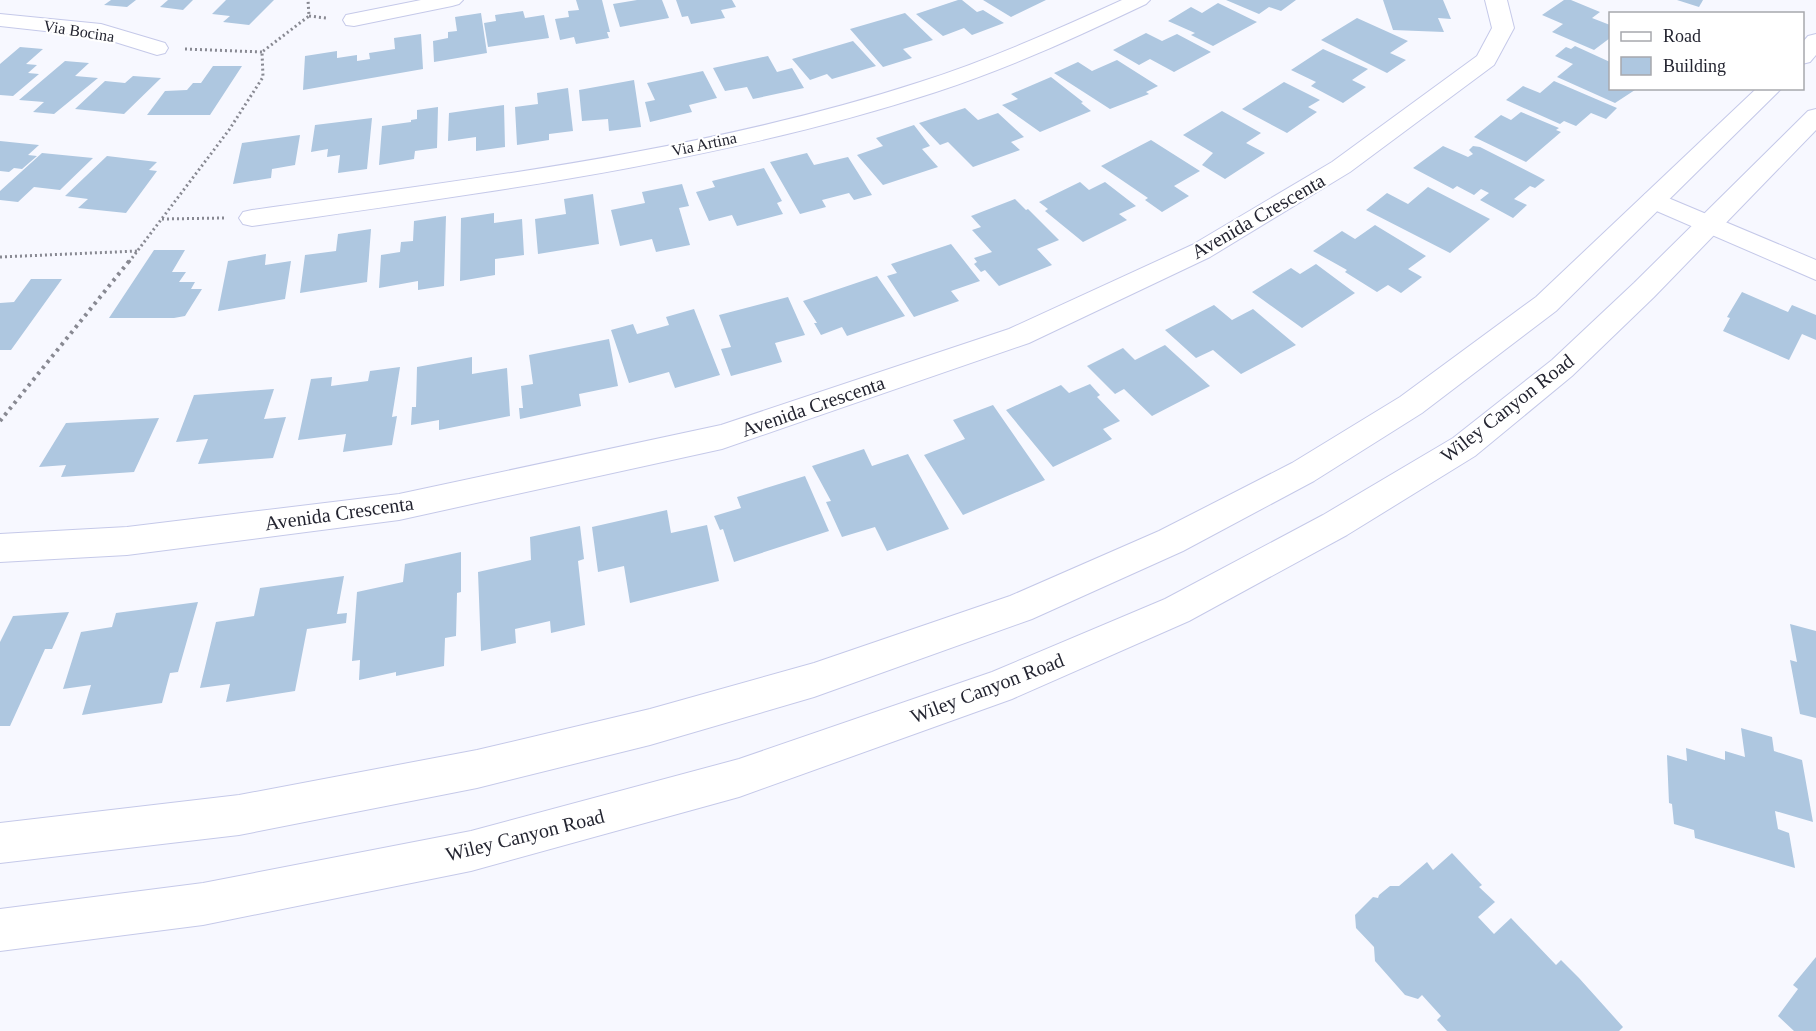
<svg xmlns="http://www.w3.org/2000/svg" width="1816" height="1031" viewBox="0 0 1816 1031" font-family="'Times New Roman',serif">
	<rect width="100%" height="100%" fill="#f7f8ff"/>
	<!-- building -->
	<g fill="#aec7e0">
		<path d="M111 0H136L127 7 104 5Z"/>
		<path d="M168 0H193L183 10 160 7Z"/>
		<path d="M226 0H274L249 25 223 22 230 16 212 14Z"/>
		<path d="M576 0H602L610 32H607L609 38 576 44 574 37 560 40 555 19 569 17 568 11 579 10Z"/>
		<path d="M637 0H662L669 18 620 27 613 4Z"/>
		<path d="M676 0H732L736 7 721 10 725 18 691 24 688 16 682 17Z"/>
		<path d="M958 0H962L977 12 983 10 1004 23 972 35 964 28 943 36 916 14Z"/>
		<path d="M983 0H1046L1011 17Z"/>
		<path d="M1226 0H1296L1281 11 1269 7 1259 14Z"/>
		<path d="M1383 0H1443L1451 19 1438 18 1444 32 1393 30Z"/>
		<path d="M1564 0H1571L1600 12 1592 18 1610 25V38L1594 50 1552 32 1563 24 1542 15Z"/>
		<path d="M1677 0H1703L1699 7Z"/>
		<path d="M1218 3 1257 22 1213 46 1191 35 1195 33 1168 21 1191 7 1202 13Z"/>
		<path d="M523 11 525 18 544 15 549 38 488 47 484 23 496 21 495 15Z"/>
		<path d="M481 13 487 53 434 62 433 41 448 38V32L457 31 455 17Z"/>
		<path d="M905 13 933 40 903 49 912 58 883 67 850 29Z"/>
		<path d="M1357 18 1408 41 1390 53 1406 60 1387 73 1321 40Z"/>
		<path d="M1146 33 1162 41 1177 34 1211 52 1174 72 1150 59 1139 65 1113 50Z"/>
		<path d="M421 34 423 69 303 90 305 56 337 51V58L357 55V61L370 59 369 53 395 49 394 38Z"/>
		<path d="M853 41 876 66 832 79 827 74 810 80 792 59Z"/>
		<path d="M1575 46 1610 62V88H1638L1615 103 1557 77 1573 64 1555 56 1566 47 1571 49Z"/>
		<path d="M20 47 43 49 26 64 37 65 28 73 39 74 13 96 0 95V64Z"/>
		<path d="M1323 49 1368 69 1352 80 1366 87 1343 103 1311 86 1316 82 1291 70Z"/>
		<path d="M768 56 777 72 792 68 804 88 753 99 747 87 725 91 713 68Z"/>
		<path d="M1117 60 1158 86 1146 92 1149 94 1110 109 1054 73 1078 62 1092 71Z"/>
		<path d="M65 61 89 63 75 76 98 78 54 114 33 112 44 102 19 100Z"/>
		<path d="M213 66H242L210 115H147L165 91 187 90 193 83H201Z"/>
		<path d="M703 71 717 98 689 105 692 112 650 122 645 102 655 100 647 83Z"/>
		<path d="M133 76 161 78 124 114 75 109 105 81 125 83Z"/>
		<path d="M1051 77 1083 102 1081 103 1091 111 1040 132 1002 105 1018 99 1011 94Z"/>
		<path d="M634 80 641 127 609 131 608 119 582 121 579 90Z"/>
		<path d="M1554 81 1617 108 1606 119 1591 113 1576 126 1564 121 1560 124 1506 100 1523 86 1540 93Z"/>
		<path d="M1284 82 1320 100 1308 107 1317 112 1287 133 1242 109Z"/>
		<path d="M568 88 573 131 549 134V140L517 145 515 107 538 104 537 93Z"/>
		<path d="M504 105 505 147 476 151V137L448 141 449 113Z"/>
		<path d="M438 107 437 148 415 151 414 159 379 165 382 126 411 122V120L417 119V110Z"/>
		<path d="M965 108 978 120 998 113 1024 137 1011 142 1020 150 973 167 948 142 940 145 919 123Z"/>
		<path d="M1222 111 1261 133 1246 143 1265 153 1225 179 1202 165 1213 153 1183 135Z"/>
		<path d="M1521 112 1559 128 1556 130 1561 132 1526 162 1474 137 1501 115 1511 120Z"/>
		<path d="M372 118 367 169 338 173 340 155 327 157 328 149 311 152 315 125Z"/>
		<path d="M914 125 930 146 922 149 938 167 883 185 857 155 883 146 876 138Z"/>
		<path d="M300 135 295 165 272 169 271 178 233 184 242 143Z"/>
		<path d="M1151 140 1200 171 1174 186 1189 196 1162 212 1145 200 1148 198 1101 166Z"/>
		<path d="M0 141 39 145 28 155 37 156 22 169 14 168 9 172 0 171Z"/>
		<path d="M1443 146 1468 157 1473 154 1469 150 1473 146 1480 147 1545 180 1535 188 1530 186 1514 199 1527 205 1513 218 1480 200 1489 193 1481 189 1474 195 1457 186 1453 189 1413 168Z"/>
		<path d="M42 153 93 158 60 190 34 187 18 202 0 200V191Z"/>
		<path d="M807 153 814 165 848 157 872 195 854 200 849 193 822 200 826 207 800 214 770 162Z"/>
		<path d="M107 156 157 162 149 170 157 171 126 213 78 208 88 199 65 196Z"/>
		<path d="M764 168 782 201 777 203 783 214 737 226 732 215 709 221 696 192 715 187 712 181Z"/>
		<path d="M1080 182 1089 190 1105 182 1136 206 1119 214 1127 220 1083 242 1045 211 1048 209 1039 202Z"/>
		<path d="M682 184 689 206 679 208 690 245 656 252 652 239 620 246 611 210 645 203 642 192Z"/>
		<path d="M1428 187 1490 219 1450 253 1366 210 1387 193 1408 204Z"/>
		<path d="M593 194 599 244 538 254 535 219 566 214 564 199Z"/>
		<path d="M1015 199 1026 210 1028 209 1059 240 1037 249 1052 265 999 286 985 270 981 272 974 264 977 262 974 258 992 252 972 230 981 227 971 216Z"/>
		<path d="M494 213V223L522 219 524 255 495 259V275L460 281 461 218Z"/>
		<path d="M446 216 444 286 418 290V281L379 288 381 255 400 252 401 242 413 241 414 221Z"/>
		<path d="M1375 225 1426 256 1408 269 1422 277 1401 293 1388 285 1377 292 1345 272 1347 270 1313 251 1342 231 1355 239Z"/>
		<path d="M371 229 367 282 300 293 305 255 336 251 338 234Z"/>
		<path d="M951 244 980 281 951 291 959 301 914 317 887 276 897 273 891 264Z"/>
		<path d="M154 250H185L172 272H186L179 282H195L191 289H202L185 316 174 318H109Z"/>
		<path d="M266 254 265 265 291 261 285 299 218 311 228 261Z"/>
		<path d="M1316 264 1355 293 1302 328 1252 292 1291 268 1300 274Z"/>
		<path d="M877 276 905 316 847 336 842 327 821 335 814 323H817L803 301Z"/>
		<path d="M31 279H62L11 350H0V303L14 302Z"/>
		<path d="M1742 292 1788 312 1792 305 1816 315V340L1802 334 1789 360 1723 331 1730 318 1727 317Z"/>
		<path d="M788 297 805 335 775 343 782 362 731 376 721 349 731 347 719 315Z"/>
		<path d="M1214 305 1232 320 1253 309 1296 345 1241 374 1213 350 1196 358 1165 330Z"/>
		<path d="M694 309 720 375 675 388 669 372 629 383 611 330 633 324 637 334 669 325 666 317Z"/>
		<path d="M609 339 618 386 579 394 581 406 520 419 519 408H523L521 386 533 384 529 355Z"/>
		<path d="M1165 345 1210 386 1152 416 1124 389 1115 394 1087 366 1123 348 1135 360Z"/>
		<path d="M472 357V374L507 368 510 416 439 430V420L411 425 412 407H416L417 367Z"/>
		<path d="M400 367 392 417 397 416 392 445 343 452 346 434 298 440 311 379 332 377 331 386 368 381 370 371Z"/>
		<path d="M1090 384 1100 395 1097 397 1120 421 1103 429 1112 439 1053 467 1006 410 1061 385 1069 393Z"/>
		<path d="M274 389 264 419 286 417 273 458 198 464 208 439 176 442 194 395Z"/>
		<path d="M993 405 1045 480 963 515 924 455 965 439 953 420Z"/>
		<path d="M159 418 134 472 61 477 66 465 39 467 66 423Z"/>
		<path d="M864 449 872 466 908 454 949 529 887 551 875 527 842 537 826 502 831 501 812 466Z"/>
		<path d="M805 476 829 531 734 562 723 529 720 530 714 516 741 508 737 497Z"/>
		<path d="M667 510 671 533 707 525 719 581 630 603 624 566 598 572 592 527Z"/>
		<path d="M580 526 584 559 578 561 585 625 551 633 550 621 515 629 516 643 481 651 478 572 531 560 530 537Z"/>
		<path d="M461 552V592L457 593 456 636 445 638 444 666 396 676V672L359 680 360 660 352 661 357 592 403 582 405 564Z"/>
		<path d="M344 576 337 614 347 613 346 623 307 629 295 691 226 702 230 684 200 688 216 622 254 616 260 588Z"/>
		<path d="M198 602 178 672 170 673 162 703 82 715 91 685 63 689 81 632 112 627 116 613Z"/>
		<path d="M69 612 52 649H45L10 726H0V642L13 616Z"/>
		<path d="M1790 624 1816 631V718L1800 714 1790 660 1797 662Z"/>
		<path d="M1741 728 1772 737 1774 751 1802 760 1813 822 1775 811 1778 829 1789 833 1795 868 1695 838 1694 830 1674 824 1672 804 1669 803 1667 755 1687 761 1686 748 1725 760V751L1745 757Z"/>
		<path d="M1452 853 1482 885 1479 887 1495 902 1478 917 1494 934 1511 918 1556 965 1561 960 1579 978 1623 1027 1619 1031H1447L1437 1020 1441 1016 1422 995 1418 999 1405 995 1375 961 1374 947 1356 928 1355 915 1373 897 1378 898 1379 895 1390 886H1399L1427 862 1433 870Z"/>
		<path d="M1816 957V1031H1794L1778 1016 1798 989 1793 985Z"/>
	</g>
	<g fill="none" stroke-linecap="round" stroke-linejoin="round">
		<!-- minor casing -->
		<g stroke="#c5c9e9" stroke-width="2">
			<g id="minor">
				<path d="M421 0H463L459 4 452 6 354 26 346 25 343 20 346 15Z"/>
				<path d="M1122 0H1150L1146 4C1077 37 1009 68 936 92 715 164 481 193 252 226L243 224 239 218 243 212 252 210C476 178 704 152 920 82 989 60 1056 30 1122 0Z"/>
				<path d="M1485 0H1507L1514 28 1494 65 1350 172 1210 257 1029 343 722 449 399 520 127 555 0 562V534L127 527 399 494 721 425 1009 329 1192 245 1332 162 1477 56 1492 28Z"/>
				<path d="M0 14 101 24 165 43 168 48 165 53 157 55 99 37 0 26Z"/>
				<path d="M1654 192 1816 260V280L1645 206 1641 200 1645 194Z"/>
			</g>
		</g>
		<!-- secondary casing -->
		<g stroke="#c5c9e9" stroke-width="2">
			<g id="secondary">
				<path d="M1816 34V55L1810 62 1802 64V43L1808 36Z"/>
				<path d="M1757 88H1782L1556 311 1422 413 1314 481 1183 551 1032 619 814 697 650 745 477 788 239 835 0 863V823L239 795 477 750 650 709 814 663 1010 596 1159 531 1292 463 1400 397 1536 297Z"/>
				<path d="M1816 109V130L1654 297 1572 376 1475 456 1347 535 1189 621 1012 699 739 797 471 871 203 925 0 951V909L203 883 471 831 739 759 992 672 1165 599 1323 515 1453 438 1552 360 1634 283 1808 111Z"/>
			</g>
		</g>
		<!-- path-far1 -->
		<g stroke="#888992" stroke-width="3" stroke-dasharray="2 3" stroke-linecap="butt">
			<path d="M309 16 326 18"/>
			<path d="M185 49 262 52"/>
			<path d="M162 219 224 218"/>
			<path d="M0 257 138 251"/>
			<path d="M129 262 229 130 263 77 262 52 309 16 308 0"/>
		</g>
		<!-- path -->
		<path stroke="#888992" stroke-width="4" stroke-dasharray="3 4.5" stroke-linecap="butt" d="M0 421 130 260"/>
		<!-- minor -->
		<use href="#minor" fill="#fff" fill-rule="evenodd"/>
		<!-- secondary -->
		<use href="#secondary" fill="#fff" fill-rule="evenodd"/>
	</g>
	<g text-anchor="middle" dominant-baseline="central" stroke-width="4.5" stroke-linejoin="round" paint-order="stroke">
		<!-- far-street labels -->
		<g font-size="16" fill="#242531" stroke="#fff">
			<text transform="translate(79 31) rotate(9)">Via Bocina</text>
			<text transform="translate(704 144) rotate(-12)">Via Artina</text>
		</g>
		<!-- street labels -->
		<g font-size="20" fill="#242531" stroke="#fff">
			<text transform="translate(1258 216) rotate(-30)">Avenida Crescenta</text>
			<text transform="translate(813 406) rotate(-19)">Avenida Crescenta</text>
			<text transform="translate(1507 408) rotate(-38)">Wiley Canyon Road</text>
			<text transform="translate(339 513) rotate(-8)">Avenida Crescenta</text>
			<text transform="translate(987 688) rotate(-21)">Wiley Canyon Road</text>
			<text transform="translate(525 835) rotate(-14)">Wiley Canyon Road</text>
		</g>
	</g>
	<!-- legend -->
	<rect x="1609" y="12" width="195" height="78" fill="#ffffff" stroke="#a7a8ad" stroke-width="1.5"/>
	<rect x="1621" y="32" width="30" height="9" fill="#ffffff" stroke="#a7a8ad" stroke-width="1.5"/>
	<text x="1663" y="42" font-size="18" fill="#242531">Road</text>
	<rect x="1621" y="57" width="30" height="18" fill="#aec7e0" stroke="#a7a8ad" stroke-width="1.5"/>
	<text x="1663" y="72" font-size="18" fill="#242531">Building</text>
</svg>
